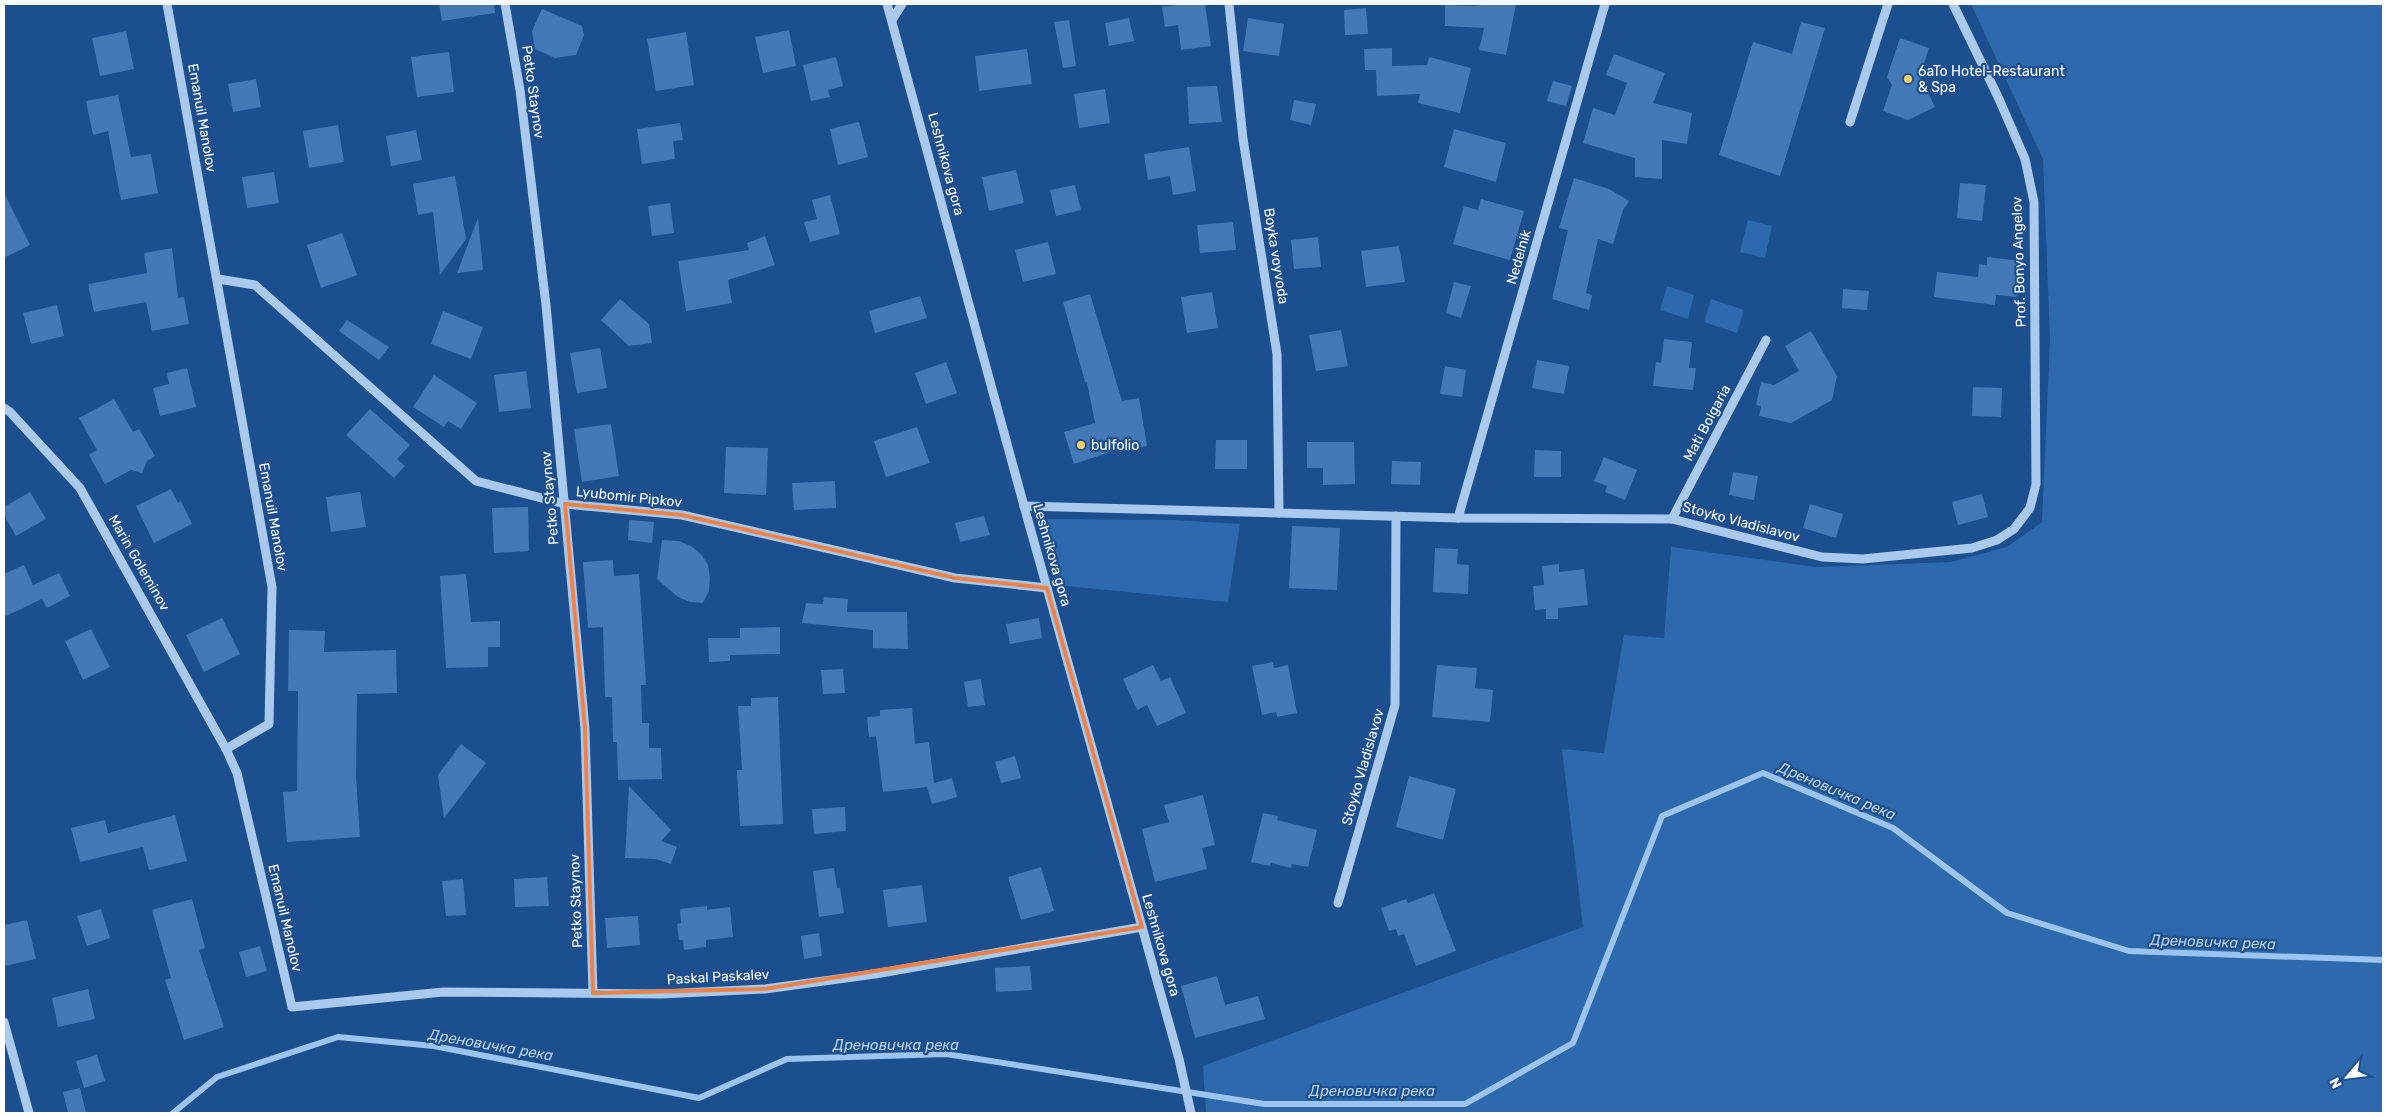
<svg xmlns="http://www.w3.org/2000/svg" width="2387" height="1117" viewBox="0 0 2387 1117" font-family="Rubik,sans-serif">
	<rect width="100%" height="100%" fill="#1b4f8f"/>
	<!-- green -->
	<g fill="#2e69ad">
		<path d="M1971 4H2383V1113H1206L1203 1066 1583 927 1562 749 1604 753 1624 635 1664 638 1671 547 1816 567 1951 562 2007 547 2042 522 2050 340 2043 159Z"/>
		<path d="M1748 220 1772 226 1765 258 1740 252Z"/>
		<path d="M1667 286 1694 295 1688 319 1660 310Z"/>
		<path d="M1711 299 1744 310 1737 333 1704 322Z"/>
		<path d="M1046 519 1173 520 1240 524 1228 602 1056 585 1041 525Z"/>
	</g>
	<g fill="none" stroke-linecap="round" stroke-linejoin="round">
		<!-- stream -->
		<path stroke="#9cc4f0" stroke-width="6" d="M173 1113 217 1077 338 1037 434 1046 699 1098 787 1059 946 1054 1264 1104H1465L1573 1043 1662 816 1763 773 1893 828 2007 913 2129 951 2383 960"/>
	</g>
	<!-- building -->
	<g fill="#4478b7">
		<path d="M439 4H494L495 13 442 21Z"/>
		<path d="M1183 4H1205L1211 46 1181 50 1178 25 1165 27 1162 7Z"/>
		<path d="M1477 4H1516L1506 55 1479 50 1484 28 1445 26V5L1476 6Z"/>
		<path d="M1366 8 1368 34 1345 35 1344 10Z"/>
		<path d="M542 9 582 26 584 35 576 55 555 58 535 49 532 31Z"/>
		<path d="M1129 18 1134 41 1109 46 1105 23Z"/>
		<path d="M1248 18 1284 24 1279 56 1243 51Z"/>
		<path d="M1069 20 1076 66 1063 68 1054 22Z"/>
		<path d="M1801 22 1825 28 1780 176 1719 155 1753 42 1792 54Z"/>
		<path d="M789 30 796 66 763 73 755 37Z"/>
		<path d="M126 31 134 69 100 76 92 38Z"/>
		<path d="M686 32 694 85 656 91 647 39Z"/>
		<path d="M1900 38 1929 48 1920 76 1935 107 1908 120 1883 111 1892 85 1887 77Z"/>
		<path d="M1392 48V66L1427 65 1429 57 1471 68 1460 113 1418 103 1420 94 1377 96 1376 70H1365L1364 49Z"/>
		<path d="M1027 49 1032 84 979 91 975 56Z"/>
		<path d="M449 52 454 92 417 97 411 57Z"/>
		<path d="M1614 54 1665 73 1653 103 1692 113 1687 144 1662 140V179L1635 177V158L1583 143 1593 108 1615 115 1627 83 1606 75Z"/>
		<path d="M836 57 843 86 828 90 830 97 811 101 803 65Z"/>
		<path d="M256 79 261 107 233 112 228 84Z"/>
		<path d="M1553 81 1572 86 1566 106 1547 101Z"/>
		<path d="M1217 86 1222 122 1189 124 1187 87Z"/>
		<path d="M1105 89 1110 123 1079 128 1074 94Z"/>
		<path d="M118 95 131 157 151 154 158 193 121 200 108 131 93 135 86 101Z"/>
		<path d="M1294 100 1316 104 1311 125 1290 120Z"/>
		<path d="M859 122 868 157 838 165 830 129Z"/>
		<path d="M680 123 683 140 673 141 675 159 642 164 637 129Z"/>
		<path d="M338 125 344 162 309 168 303 131Z"/>
		<path d="M1454 129 1506 143 1496 182 1444 167Z"/>
		<path d="M416 130 422 160 391 166 386 136Z"/>
		<path d="M1189 147 1196 191 1173 195 1170 176 1148 180 1144 154Z"/>
		<path d="M1016 170 1024 203 989 211 982 177Z"/>
		<path d="M274 172 279 203 247 208 242 177Z"/>
		<path d="M455 176 466 239 440 275 433 212 418 215 413 184Z"/>
		<path d="M1574 178 1609 189 1629 201 1623 210 1613 244 1598 239 1586 293 1592 295 1589 310 1552 299 1568 230 1559 228Z"/>
		<path d="M1960 183 1986 185 1982 221 1957 218Z"/>
		<path d="M1075 185 1081 210 1056 216 1050 190Z"/>
		<path d="M4 193 30 245 4 258Z"/>
		<path d="M830 195 840 234 810 242 804 222 817 219 812 200Z"/>
		<path d="M1481 199 1524 211 1510 260 1453 244 1464 206 1478 210Z"/>
		<path d="M670 203 674 233 652 236 648 206Z"/>
		<path d="M478 218 483 270 457 273Z"/>
		<path d="M1233 222 1236 250 1200 253 1197 225Z"/>
		<path d="M342 233 357 275 321 288 307 245Z"/>
		<path d="M765 236 775 265 728 280 732 303 686 311 678 261 749 250 747 243Z"/>
		<path d="M1318 237 1321 267 1294 269 1291 240Z"/>
		<path d="M1048 242 1056 274 1023 282 1015 250Z"/>
		<path d="M1399 246 1405 282 1366 287 1361 251Z"/>
		<path d="M172 248 178 298 184 297 189 324 152 331 146 302 94 312 88 284 147 273 144 253Z"/>
		<path d="M1987 257 2021 261 2017 297 1996 295 1995 305 1934 297 1937 272 1978 277 1979 264 1987 265Z"/>
		<path d="M1454 282 1471 286 1461 318 1446 313Z"/>
		<path d="M1843 289 1869 291 1867 310 1842 308Z"/>
		<path d="M1212 292 1218 328 1187 333 1181 297Z"/>
		<path d="M1090 294 1122 401 1139 398 1147 446 1110 452 1074 464 1064 432 1095 423 1087 382H1085L1063 302Z"/>
		<path d="M920 296 927 318 875 333 869 311Z"/>
		<path d="M620 299 649 324 652 343 629 346 601 320Z"/>
		<path d="M57 305 64 336 31 344 23 313Z"/>
		<path d="M443 311 483 327 471 359 431 344Z"/>
		<path d="M347 320 389 347 379 360 339 331Z"/>
		<path d="M1341 330 1348 366 1316 371 1309 335Z"/>
		<path d="M1811 331 1837 376 1832 400 1791 423 1759 416 1761 406 1756 405 1761 382 1774 385 1799 371 1785 346Z"/>
		<path d="M1664 339 1692 342 1689 368H1696L1693 390 1653 386 1656 362 1661 363Z"/>
		<path d="M600 348 607 388 577 393 570 353Z"/>
		<path d="M1537 360 1569 366 1564 394 1532 388Z"/>
		<path d="M946 362 957 393 926 404 915 373Z"/>
		<path d="M1445 366 1466 370 1462 397 1440 394Z"/>
		<path d="M187 368 196 407 160 416 153 388 169 384 167 373Z"/>
		<path d="M526 371 531 408 499 412 494 375Z"/>
		<path d="M434 375 477 403 461 429 448 421 444 427 413 407Z"/>
		<path d="M1973 387 2002 388 2001 417 1972 416Z"/>
		<path d="M114 399 133 432 139 429 155 456 147 461 142 473 131 470 105 484 89 455 97 450 79 418Z"/>
		<path d="M370 409 410 445 397 459 405 466 394 478 346 435Z"/>
		<path d="M611 424 619 476 582 482 574 429Z"/>
		<path d="M917 427 930 463 886 477 874 441Z"/>
		<path d="M1216 440H1247V469H1215Z"/>
		<path d="M1307 442H1354L1355 484 1323 485V468H1307Z"/>
		<path d="M726 447 768 448 766 495 724 493Z"/>
		<path d="M1535 450 1561 451V477H1534Z"/>
		<path d="M1604 457 1637 470 1625 500 1605 492 1607 486 1594 481Z"/>
		<path d="M1392 461 1421 462 1420 485 1391 484Z"/>
		<path d="M1733 472 1758 476 1754 500 1729 495Z"/>
		<path d="M835 481 836 508 794 510 792 483Z"/>
		<path d="M171 489 178 503 181 501 192 524 154 543 136 506Z"/>
		<path d="M30 492 46 519 16 536 4 515V507Z"/>
		<path d="M360 492 366 527 331 532 326 497Z"/>
		<path d="M1982 494 1988 517 1958 525 1952 502Z"/>
		<path d="M1810 504 1843 514 1836 538 1803 528Z"/>
		<path d="M528 507 529 551 494 553 492 508Z"/>
		<path d="M984 516 990 535 960 542 955 523Z"/>
		<path d="M629 520 654 522 652 543 628 540Z"/>
		<path d="M1292 526 1340 528 1337 590 1289 588Z"/>
		<path d="M662 540 679 541 691 546 701 554 708 565 710 578 709 591 703 603 690 602 678 597 657 579Z"/>
		<path d="M1435 548 1458 549 1457 564 1469 565 1468 594 1433 592Z"/>
		<path d="M613 560 614 576 639 574 646 685H641L642 723H649V748H661L662 779 618 780 617 742H613L612 697H605L603 627 588 628 583 562Z"/>
		<path d="M1559 564V572L1584 569 1588 605 1558 608V619H1546V609L1535 610 1533 586 1544 585 1542 566Z"/>
		<path d="M24 565 33 585 59 573 70 596 47 608 42 599 4 617V574Z"/>
		<path d="M466 574 471 622 500 621V647H488V667L446 668 440 576Z"/>
		<path d="M824 597 848 599 847 612H907L908 649 873 648V630L802 623 806 603 823 604Z"/>
		<path d="M222 618 240 654 204 672 186 635Z"/>
		<path d="M1039 618 1042 638 1010 644 1006 624Z"/>
		<path d="M780 627V654L730 655V661L709 662 708 638H740V628Z"/>
		<path d="M91 629 110 667 83 680 65 641Z"/>
		<path d="M289 630 325 631 324 652 396 650 397 693 357 694 356 776 360 837 287 842 283 792 297 791 298 691H288Z"/>
		<path d="M1273 662 1274 668 1288 665 1297 713 1277 717 1276 712 1262 715 1252 666Z"/>
		<path d="M1153 665 1161 681 1170 677 1186 713 1157 726 1147 705 1137 710 1123 679Z"/>
		<path d="M1437 665 1477 668 1475 688 1493 690 1490 722 1432 717Z"/>
		<path d="M843 669 845 693 823 694 821 670Z"/>
		<path d="M981 679 985 705 968 707 964 682Z"/>
		<path d="M778 697 783 824 740 826 737 770H742L738 706H751V698Z"/>
		<path d="M912 708 915 744 929 742 934 783 952 778 957 797 932 804 927 787 883 792 876 736 869 737 867 717 880 716V710Z"/>
		<path d="M461 744 486 763 444 818 438 775Z"/>
		<path d="M1015 756 1021 778 1001 783 995 762Z"/>
		<path d="M1409 776 1456 789 1443 840 1396 827Z"/>
		<path d="M629 786 671 830 661 841 677 847 671 864 656 859 625 858Z"/>
		<path d="M1203 795 1215 845 1202 848 1207 869 1155 882 1142 829 1169 822 1164 805Z"/>
		<path d="M845 807 846 831 814 834 812 809Z"/>
		<path d="M1263 813 1278 816 1277 820 1317 830 1308 867 1292 864 1291 868 1271 863 1270 866 1251 862Z"/>
		<path d="M175 815 187 861 149 870 143 847 80 862 71 828 105 820 108 833Z"/>
		<path d="M1041 867 1054 911 1021 920 1008 877Z"/>
		<path d="M834 868 837 888H840L844 913 819 917 813 871Z"/>
		<path d="M547 877 549 906 515 907 514 879Z"/>
		<path d="M463 879 466 915 446 916 442 881Z"/>
		<path d="M922 885 927 922 888 927 883 890Z"/>
		<path d="M1434 893 1456 951 1416 966 1404 934 1398 936 1396 929 1389 931 1381 908 1406 899 1408 903Z"/>
		<path d="M192 899 205 948 199 950 224 1027 184 1040 165 980 171 978 152 910Z"/>
		<path d="M707 906V910L730 907 733 937 706 940V947L684 950 683 940H679L677 924 681 923 680 909Z"/>
		<path d="M101 909 110 938 87 946 77 916Z"/>
		<path d="M638 916 640 945 607 948 605 918Z"/>
		<path d="M27 920 36 959 4 966V925Z"/>
		<path d="M819 933 822 956 804 959 801 936Z"/>
		<path d="M260 946 267 971 246 977 239 952Z"/>
		<path d="M1030 966 1032 990 996 992 995 968Z"/>
		<path d="M1217 976 1225 1005 1258 996 1265 1019 1195 1038 1181 986Z"/>
		<path d="M88 989 95 1019 58 1027 52 998Z"/>
		<path d="M97 1055 105 1081 84 1088 76 1061Z"/>
		<path d="M80 1088 86 1113H68L63 1092Z"/>
	</g>
	<g fill="none" stroke-linecap="round" stroke-linejoin="round">
		<!-- minor -->
		<g stroke="#a9c9ee" stroke-width="9">
			<path d="M167 4 272 587 269 724 226 749 237 773 292 1007 443 992 661 994 765 989 875 974 1142 927"/>
			<path d="M505 4 520 90 546 305 585 729 593 993"/>
			<path d="M887 4 1024 506 1179 1059 1191 1113"/>
			<path d="M1229 4 1243 139 1277 354 1279 513"/>
			<path d="M892 20 902 4"/>
			<path d="M1850 122 1888 4"/>
			<path d="M218 279 255 285 476 481 565 504 682 515 955 578 1047 588"/>
			<path d="M4 408 10 412 80 488 226 749"/>
			<path d="M1024 506 1458 518 1672 519 1822 557 1863 559 1972 548 1997 540 2014 529 2030 508 2036 484 2034 202 2025 159 1999 99 1953 4"/>
			<path d="M1458 518 1605 4"/>
			<path d="M1672 519 1766 340"/>
			<path d="M1338 903 1395 705 1396 516"/>
			<path d="M4 1022 29 1113"/>
		</g>
	</g>
	<!-- marked area -->
	<path fill="none" stroke="#ee8249" stroke-width="4" stroke-linejoin="round" d="M565 504 682 515 955 578 1047 588 1142 927 765 989 593 993 585 729Z"/>
	<!-- markers -->
	<g fill="#ffd166" stroke="#1b4f8f" stroke-width="2">
		<circle cx="1908" cy="79" r="5"/>
		<circle cx="1081" cy="445" r="5"/>
	</g>
	<g text-anchor="middle" dominant-baseline="central" stroke-width="4.5" stroke-linejoin="round" paint-order="stroke">
		<!-- poi labels -->
		<g font-size="14" fill="#fff" stroke="#1b4f8f" text-anchor="start">
			<text x="1918" y="71">6aTo Hotel-Restaurant<tspan x="1918" dy="16">&amp; Spa</tspan></text>
			<text x="1091" y="445">bulfolio</text>
		</g>
		<!-- street labels -->
		<g font-size="14" fill="#fff" stroke="#1b4f8f">
			<text transform="translate(533 92) rotate(82)">Petko Staynov</text>
			<text transform="translate(202 118) rotate(80)">Emanuil Manolov</text>
			<text transform="translate(946 164) rotate(75)">Leshnikova gora</text>
			<text transform="translate(1276 256) rotate(81)">Boyka voyvoda</text>
			<text transform="translate(1519 257) rotate(-74)">Nedelnik</text>
			<text transform="translate(2019 262) rotate(-92)">Prof. Bonyo Angelov</text>
			<text transform="translate(1707 423) rotate(-62)">Mati Bolgaria</text>
			<text transform="translate(629 497) rotate(6)">Lyubomir Pipkov</text>
			<text transform="translate(550 498) rotate(-95)">Petko Staynov</text>
			<text transform="translate(273 517) rotate(80)">Emanuil Manolov</text>
			<text transform="translate(1741 522) rotate(15)">Stoyko Vladislavov</text>
			<text transform="translate(1052 555) rotate(74)">Leshnikova gora</text>
			<text transform="translate(139 563) rotate(60)">Marin Goleminov</text>
			<text transform="translate(1363 767) rotate(-74)">Stoyko Vladislavov</text>
			<text transform="translate(576 901) rotate(-92)">Petko Staynov</text>
			<text transform="translate(285 918) rotate(77)">Emanuil Manolov</text>
			<text transform="translate(1161 945) rotate(74)">Leshnikova gora</text>
			<text transform="translate(718 977) rotate(-3)">Paskal Paskalev</text>
		</g>
		<!-- water labels -->
		<g font-size="15" font-style="italic" fill="#b5d3f5" stroke="#1b4f8f">
			<text transform="translate(1837 791) rotate(23)">Дреновичка река</text>
			<text transform="translate(2213 942) rotate(2)">Дреновичка река</text>
			<text transform="translate(491 1045) rotate(10)">Дреновичка река</text>
			<text x="896" y="1045">Дреновичка река</text>
			<text x="1372" y="1091">Дреновичка река</text>
		</g>
	</g>
	<!-- border -->
	<rect width="2387" height="1117" fill="none" stroke="#ffffff" stroke-width="10"/>
	<!-- north arrow -->
	<g transform="translate(2347 1077) rotate(242)" stroke="#1b4f8f" stroke-width="4" paint-order="stroke">
	<path d="M0-4L9 19L0 12L-9 19Z" fill="#ffffff"/>
	<text y="-8" font-size="14" font-weight="bold" text-anchor="middle" fill="#ffffff">N</text>
	</g>
</svg>
